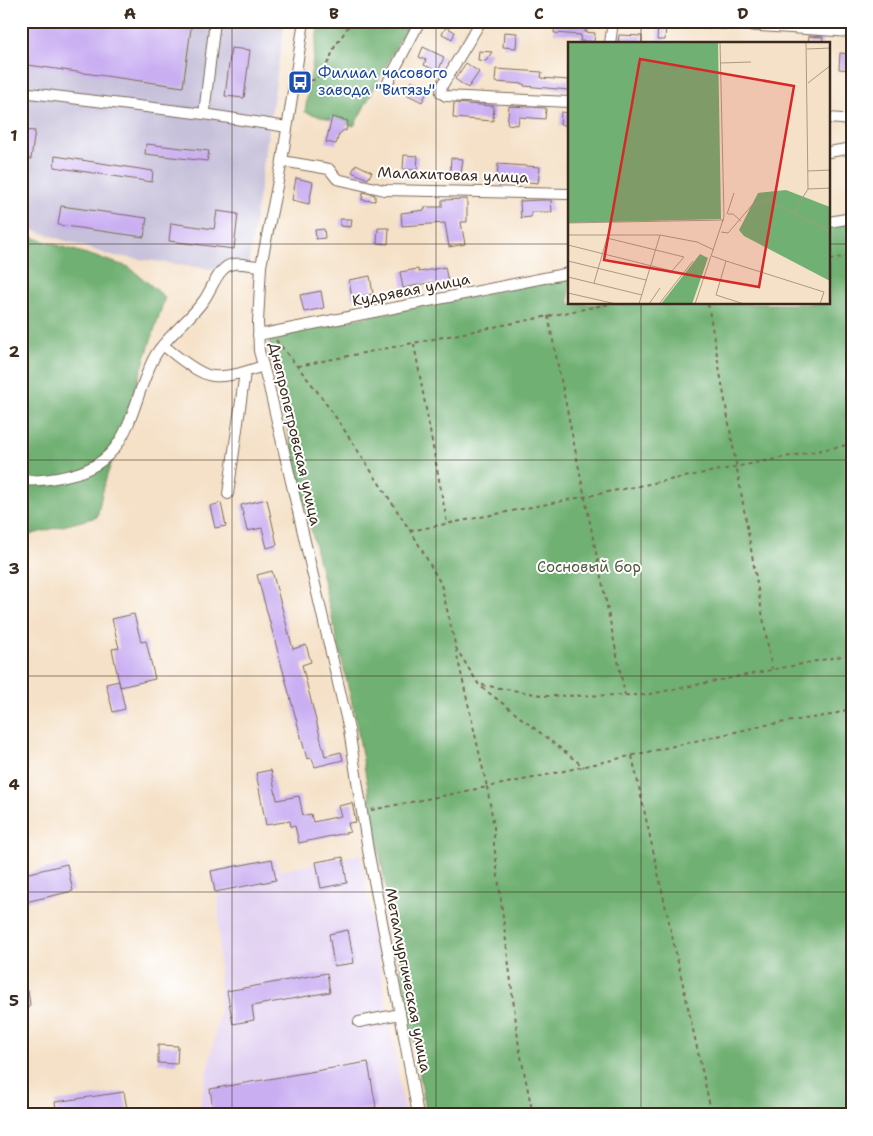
<svg xmlns="http://www.w3.org/2000/svg" width="873" height="1136" viewBox="0 0 873 1136" font-family="'Shantell Sans',sans-serif">
	<rect width="100%" height="100%" fill="#fff"/>
	<filter id="ink" filterUnits="userSpaceOnUse"><feTurbulence type="fractalNoise" baseFrequency=".02" numOctaves="2"/><feDisplacementMap in="SourceGraphic" scale="10" xChannelSelector="R" yChannelSelector="G"/><feConvolveMatrix kernelMatrix="1 2 1 2 8 2 1 2 1" color-interpolation-filters="sRGB"/></filter>
	<filter id="wash" filterUnits="userSpaceOnUse"><feTurbulence type="fractalNoise" baseFrequency=".0096" numOctaves="4" result="noise"/><feDisplacementMap in="SourceGraphic" scale="20" xChannelSelector="R" yChannelSelector="G"/><feGaussianBlur stdDeviation="1.12" result="paint"/><feColorMatrix in="noise" values="0 0 0 0 0 0 0 0 0 0 0 0 0 0 0 0 0 1.4 0 .05"/><feComposite in="paint" operator="in"/></filter>
	<g filter="url(#wash)">
		<rect width="100%" height="100%" fill="#f5e1c7"/>
		<!-- built -->
		<path fill="#e3d3f2" d="M361 854 405 1115H198L220 1011 218 871 275 859 279 871Z"/>
		<!-- industrial -->
		<path fill="#c6c0da" d="M21 21H285L247 274 109 255 21 226Z"/>
		<!-- forest -->
		<g fill="#70b072" stroke="#566d48">
			<path d="M319 21H410L354 126 305 112Z"/>
			<path d="M852 221V1115H427L355 716 269 350 270 336 569 277V304H829V225Z"/>
			<path d="M21 234 129 267 165 297 104 485 97 517 21 537Z"/>
		</g>
		<g id="blocks">
			<!-- building -->
			<g fill="#c9aef2">
				<path d="M21 21H192L183 87 21 64Z"/>
				<path d="M555 21 596 22 584 32 595 33 594 42 580 41 581 35 554 33Z"/>
				<path d="M658 24 666 25 665 40H657Z"/>
				<path d="M446 27 455 32 452 39 442 34Z"/>
				<path d="M504 32 517 33 516 48 503 47Z"/>
				<path d="M619 35 642 36V44H618Z"/>
				<path d="M809 36 823 37 822 44H808Z"/>
				<path d="M423 47 444 57 438 72 424 65 426 60 419 57Z"/>
				<path d="M231 48 250 50 244 98 225 96Z"/>
				<path d="M479 51 492 52 486 61 478 60Z"/>
				<path d="M840 53 852 54V70L839 69Z"/>
				<path d="M466 63 479 72 468 88 455 79Z"/>
				<path d="M496 69 542 72 541 78 569 80V90L524 86V84L495 82Z"/>
				<path d="M412 81 429 89 422 102 406 94Z"/>
				<path d="M454 103 494 106 493 121 453 118Z"/>
				<path d="M509 106 546 108 545 119 519 117 518 125 507 124Z"/>
				<path d="M561 112 569 113V125H560Z"/>
				<path d="M332 117 348 121 346 131 344 130 339 134 336 144 326 142Z"/>
				<path d="M21 130 35 131 31 159 21 158Z"/>
				<path d="M146 144 209 151 207 161 145 154Z"/>
				<path d="M404 155 418 156 417 170 403 169Z"/>
				<path d="M55 156 153 171 152 182 54 167Z"/>
				<path d="M451 158 463 159 461 174 450 173Z"/>
				<path d="M356 164 372 172 368 179 352 172Z"/>
				<path d="M498 164 540 167 538 183 497 179Z"/>
				<path d="M296 178 313 182 309 204 292 200Z"/>
				<path d="M363 192 375 195V201L362 200Z"/>
				<path d="M467 199V222H461L465 244 449 247 445 223 402 226 401 213 425 210V207H442V200Z"/>
				<path d="M540 200H551L552 212H531V217L521 218 520 201Z"/>
				<path d="M61 206 147 218 144 237 58 225Z"/>
				<path d="M217 211 238 214 234 249 169 241 171 223 214 229Z"/>
				<path d="M340 219H352L351 227 340 226Z"/>
				<path d="M378 228H389L388 244 377 243Z"/>
				<path d="M324 229 325 238 316 239 315 230Z"/>
				<path d="M445 267 448 282 434 285 433 282 403 288 400 272 418 269 419 272Z"/>
				<path d="M370 276 373 294 352 298 349 280Z"/>
				<path d="M321 291 324 308 304 312 300 295Z"/>
				<path d="M267 499 277 545 267 548 262 528 247 531 241 505Z"/>
				<path d="M221 503 226 526 215 528 210 506Z"/>
				<path d="M272 571 293 649 306 645 311 662 302 665 325 756 341 752 343 760 315 767 312 758 307 759 257 575Z"/>
				<path d="M134 614 141 642 146 641 155 679 120 687 112 649 119 648 112 619Z"/>
				<path d="M119 681 125 709 113 712 106 684Z"/>
				<path d="M271 770 277 800 299 796 303 816 311 814 313 822 341 816 338 806 352 803 356 822 348 823 350 832 299 843 295 826 291 827 290 821 266 825 256 773Z"/>
				<path d="M343 857 347 883 321 888 316 862Z"/>
				<path d="M272 859 276 880 215 892 211 871Z"/>
				<path d="M67 864 73 891 21 903V875Z"/>
				<path d="M348 930 354 963 334 966 329 934Z"/>
				<path d="M327 973 330 992 252 1006 254 1020 233 1024 227 991Z"/>
				<path d="M28 991 30 1005 21 1018V992Z"/>
				<path d="M158 1045 178 1046 177 1064 158 1063Z"/>
				<path d="M368 1062 376 1107 331 1115H214L210 1089Z"/>
				<path d="M124 1092 128 1115H57L55 1102Z"/>
			</g>
		</g>
	</g>
	<g filter="url(#ink)">
		<use href="#blocks" fill-opacity="0" stroke="#7c6a59" stroke-width="1"/>
		<g fill="none" stroke-linecap="round" stroke-linejoin="round">
			<!-- minor casing -->
			<g stroke="#7c6a59" stroke-width="12">
				<g id="minor">
					<path d="M215 21 204 114 287 127"/>
					<path d="M304 21 282 161 261 266 258 322 259 351 269 387 349 730 368 850 400 1014 418 1115"/>
					<path d="M481 21 442 86 441 93 446 96 569 102"/>
					<path d="M683 21 852 32"/>
					<path d="M610 44 613 21"/>
					<path d="M388 82 420 21"/>
					<path d="M21 92 204 114"/>
					<path d="M829 118 852 120"/>
					<path d="M829 152 852 148"/>
					<path d="M282 161 329 169 337 179 384 190 569 194"/>
					<path d="M829 222 852 218"/>
					<path d="M258 335 569 273"/>
					<path d="M163 345C174 354 199 375 213 376 229 378 247 371 263 366"/>
					<path d="M21 480C38 482 54 479 70 475 135 460 129 401 156 354 169 334 190 320 204 300 212 289 219 265 234 264 243 263 252 266 261 266"/>
					<path d="M228 494 245 372"/>
					<path d="M359 1022 400 1014"/>
				</g>
			</g>
			<!-- path -->
			<g stroke="#7c6a59" stroke-width="2" stroke-dasharray="4 4" stroke-linecap="butt">
				<path d="M303 83 316 79 329 61 334 48 352 21"/>
				<path d="M829 260 852 255"/>
				<path d="M708 304 772 669"/>
				<path d="M548 316 625 695"/>
				<path d="M276 340 314 387 337 419 415 538 441 584 456 648 479 685 584 767"/>
				<path d="M414 344 447 523"/>
				<path d="M298 366 609 304"/>
				<path d="M410 531 852 444"/>
				<path d="M482 685 547 696 645 695 852 654"/>
				<path d="M632 756 712 1115"/>
				<path d="M371 810 487 787 456 651"/>
				<path d="M533 1115 519 1047 494 844V827L487 787 533 778 766 725 831 715 852 708"/>
			</g>
			<!-- minor -->
			<use href="#minor" stroke="#fff" stroke-width="10"/>
		</g>
	</g>
	<!-- grid -->
	<path fill="none" stroke="#3b2a1e" stroke-width="1" stroke-opacity="0.55" d="M232 21V1115M436 21V1115M641 21V44M21 244H569M829 244H852M641 304V1115M21 460H852M21 676H852M21 892H852"/>
	<!-- icons -->
	<defs>
		<g id="bus-square" transform="scale(1.25)"><rect x="-9" y="-9" width="18" height="18" rx="4" fill="#1a4fb4" stroke="#fff"/><path d="M-5-6H5V4H4V6H2V4H-2V6H-4V4H-5ZM-3.5-4V0h7V-4ZM-3.5 1.2v1.5H-2V1.2ZM2 1.2v1.5H3.5V1.2Z" fill="#fff"/></g>
	</defs>
	<g fill-rule="evenodd">
		<use href="#bus-square" x="300" y="82"/>
	</g>
	<g text-anchor="middle" dominant-baseline="central" stroke-width="4" stroke-linejoin="round" paint-order="stroke">
		<!-- transit labels -->
		<g font-size="15" fill="#164399" stroke="#fff" text-anchor="start">
			<text x="318" y="73">Филиал часового<tspan x="318" dy="17">завода "Витязь"</tspan></text>
		</g>
		<!-- street labels -->
		<g font-size="15" fill="#3b2a1e" stroke="#fff">
			<text transform="translate(453 175) rotate(2)">Малахитовая улица</text>
			<text transform="translate(411 290) rotate(-11)">Кудрявая улица</text>
			<text transform="translate(295 434) rotate(77)">Днепропетровская улица</text>
			<text transform="translate(408 980) rotate(79)">Металлургическая улица</text>
		</g>
		<!-- park labels -->
		<g font-size="15" fill="#535b3d" stroke="#fff">
			<text x="589" y="567">Сосновый бор</text>
		</g>
	</g>
	<!-- overview -->
	<g transform="translate(568 42)">
		<rect width="262" height="262" fill="#f5e1c7"/>
		<path d="M0 0H150L153 177 0 181ZM218 148 262 165V239L176 194 171 188 190 151ZM132 212 140 216 124 262H93Z" fill="#70b072"/>
		<path fill="none" stroke="#ab9883" stroke-width="1" d="M239 7 263 6M152 21 183 20M240 41 263 23M240 129 263 128M240 147 263 146M225 171 240 147 238 0M159 172 166 151M160 172H165L173 179M0 181 156 178M153 190 160 191 185 162 195 159 205 161 263 190M0 193H92L129 200 146 208M0 203 104 229 116 215 39 196M144 214 158 219 148 253 176 262M0 219 78 238M158 219 256 250 252 262M0 235 74 253M26 241 39 196M0 251 48 262M71 262 92 193M81 262 92 246M91 262 125 219M127 262 156 175 152 0"/>
		<path fill="#d62828" fill-opacity="0.15" stroke="#d62828" stroke-width="2.5" d="M72 17 226 44 191 245 36 218Z"/>
		<rect width="262" height="262" fill="none" stroke="#3b2a1e" stroke-width="2.5"/>
	</g>
	<!-- margin -->
	<rect width="873" height="1136" fill="none" stroke="#fff" stroke-width="55"/>
	<rect x="28" y="28" width="818" height="1080" fill="none" stroke="#3b2a1e" stroke-width="2"/>
	<g font-size="16" text-anchor="middle" font-weight="bold" fill="#3b2a1e">
		<text x="130" y="19">A</text>
		<text x="334" y="19">B</text>
		<text x="539" y="19">C</text>
		<text x="743" y="19">D</text>
		<text x="14" y="141">1</text>
		<text x="14" y="357">2</text>
		<text x="14" y="574">3</text>
		<text x="14" y="790">4</text>
		<text x="14" y="1006">5</text>
	</g>
</svg>
